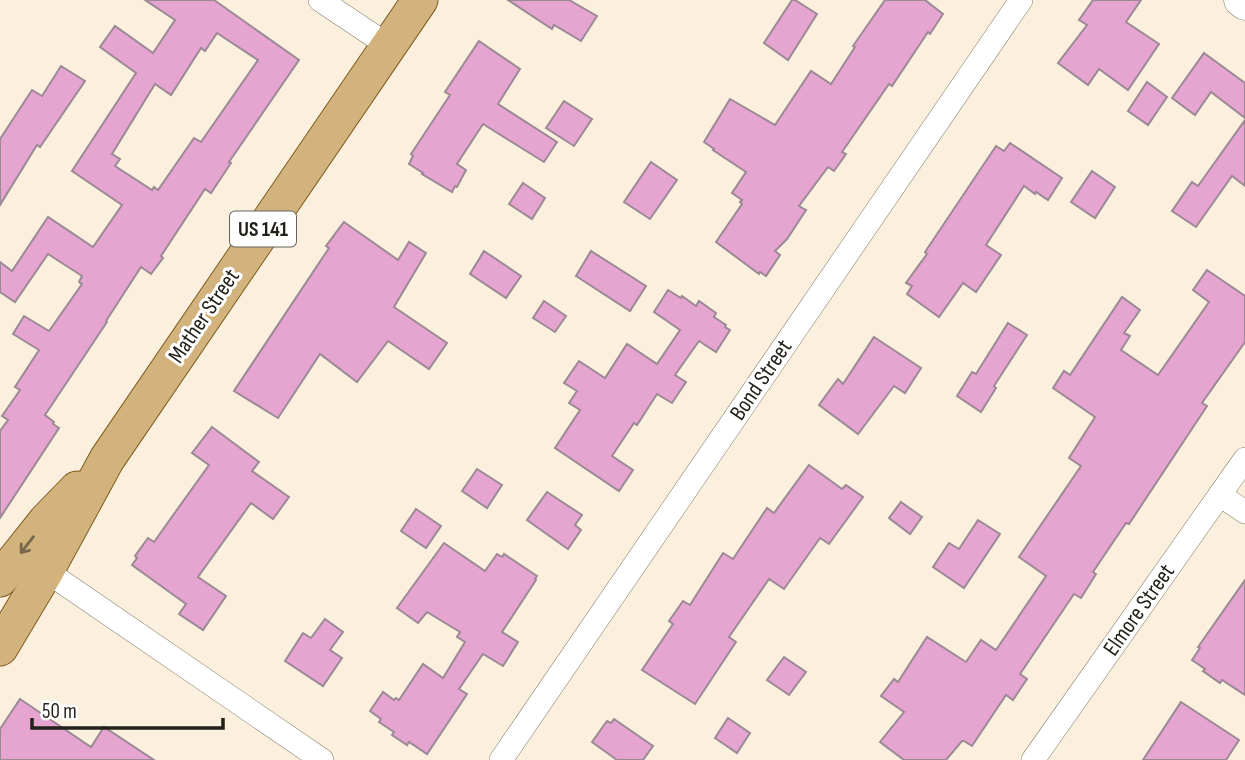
<svg xmlns="http://www.w3.org/2000/svg" width="1245" height="760" viewBox="0 0 1245 760" font-family="'Sofia Sans Condensed',sans-serif">
	<rect width="100%" height="100%" fill="#fbf0dd"/>
	<!-- building -->
	<g fill="#e6a4d1" stroke="#9b8995" stroke-width="2" fill-rule="evenodd">
		<path d="M145 0H214L299 60 229 162 231 163 211 193 205 189 161 256 163 258 151 274 141 267 106 321 107 322 45 415 54 422 53 424 59 428 0 518V431L8 420 2 416 20 390 15 387 39 350 13 334 24 316 49 331 82 284 79 282 82 276 48 254 15 302 0 292V262L12 271 48 217 93 247 122 205 72 171 136 73 100 47 115 26 153 53 175 20ZM217 33 258 60 201 142 194 138 158 190 154 187 152 190 115 166 120 159 112 154 155 84 171 95 201 48 205 51Z"/>
		<path d="M508 0H569L597 16 581 41 554 25 552 29Z"/>
		<path d="M792 0H795L817 14 788 60 764 43Z"/>
		<path d="M885 0H925L943 14 930 34 928 32 892 86 889 84 842 152 846 154 834 171 828 167 799 206 806 210 787 239 775 251 780 255 766 276 760 272 759 274 716 242 742 204 740 202 742 200 732 193 746 172 713 150 714 149 704 142 730 99 775 125 811 71 831 84 855 47 853 46Z"/>
		<path d="M1093 0H1141L1126 22 1159 44 1128 90 1099 69 1088 85 1058 63 1087 25 1079 20Z"/>
		<path d="M479 41 520 69 498 104 557 142 544 162 483 124 457 164 466 170 457 187 455 186 452 192 422 174 423 173 409 164 413 156 411 154 450 95 445 92Z"/>
		<path d="M1204 53 1245 83V118L1211 92 1195 115 1172 98Z"/>
		<path d="M61 66 85 81 40 147 37 145 0 205V139L32 90 42 96Z"/>
		<path d="M1147 82 1167 97 1148 125 1128 111Z"/>
		<path d="M564 101 592 119 574 146 546 128Z"/>
		<path d="M1245 120V186L1232 176 1196 227 1172 211 1192 182 1198 186Z"/>
		<path d="M1010 143 1062 178 1048 200 1036 192 1035 194 1024 186 986 245 1001 255 976 292 963 283 939 317 907 294 912 286 906 283 927 254 925 252 996 146 1004 151Z"/>
		<path d="M651 162 677 180 650 219 624 202Z"/>
		<path d="M1092 171 1115 187 1095 218 1071 202Z"/>
		<path d="M523 183 545 198 532 219 509 204Z"/>
		<path d="M344 222 398 260 409 242 426 253 394 307 447 343 429 369 388 341 357 382 320 354 278 418 234 391 329 248 326 246Z"/>
		<path d="M484 251 521 276 506 298 470 274Z"/>
		<path d="M591 251 646 286 630 311 576 276Z"/>
		<path d="M1207 270 1245 296V342L1202 403 1207 406 1129 524 1126 523 1093 572 1096 574 1081 598 1074 594 1020 674 1027 679 1013 700 1006 695 972 746 964 741H962L946 760H904L880 742 904 712 881 696 894 679 898 682 927 637 966 662 981 640 996 650 1046 576 1019 557 1081 466 1069 458 1095 417 1053 388 1064 371 1070 375 1122 297 1140 310 1124 333 1130 336 1121 350 1158 375 1209 302 1193 290Z"/>
		<path d="M668 290 681 298 682 296 696 306 699 301 716 313 714 317 726 325 725 327 730 330 716 352 699 341 675 375 686 382 672 403 657 394 637 425 634 423 612 456 633 470 619 491 555 448 580 410 569 403 577 391 564 383 579 361 605 378 627 344 657 364 680 330 654 312Z"/>
		<path d="M544 301 566 316 555 332 533 318Z"/>
		<path d="M1008 323 1027 335 994 386 996 388 981 412 957 396 972 372 976 374Z"/>
		<path d="M874 337 921 368 905 393 894 386 858 434 819 405 838 379 843 384Z"/>
		<path d="M212 427 259 462 252 471 289 497 273 519 251 503 198 577 226 596 203 630 179 614 186 604 132 565 137 558 135 556 148 538 154 542 209 465 192 453Z"/>
		<path d="M809 465 842 489 846 485 863 497 829 544 820 538 784 589 769 579 729 637 736 642 695 704 642 670 673 624 669 621 683 601 690 605 723 553 733 559 767 508 774 513Z"/>
		<path d="M477 469 502 485 487 508 462 491Z"/>
		<path d="M547 492 582 515 575 525 581 530 568 549 527 520Z"/>
		<path d="M901 502 922 517 910 534 889 518Z"/>
		<path d="M416 509 441 526 426 548 401 531Z"/>
		<path d="M978 520 1000 534 964 588 933 567 949 543 959 549Z"/>
		<path d="M444 543 485 571 497 554 502 557 504 554 537 576 535 579 536 580 502 632 518 642 503 666 483 654 459 689 467 694 427 754 409 742 407 745 392 735 394 732 379 722 381 719 370 711 383 692 394 700 396 698 399 700 423 664 443 678 465 642 457 637 460 632 427 612 418 623 397 608Z"/>
		<path d="M1245 580V695L1222 680 1220 683 1203 671 1205 669 1192 660 1200 648 1198 647Z"/>
		<path d="M325 619 343 632 330 650 342 658 323 686 285 661 303 633 311 638Z"/>
		<path d="M784 657 806 672 789 695 767 680Z"/>
		<path d="M20 699 91 747 104 727 154 760H0V729Z"/>
		<path d="M1181 702 1239 740 1226 760H1143Z"/>
		<path d="M728 718 750 733 737 753 715 738Z"/>
		<path d="M614 719 653 746 643 760H617L592 742 607 721 611 723Z"/>
	</g>
	<g fill="none" stroke-linecap="round" stroke-linejoin="round">
		<!-- street casing -->
		<g stroke="#857b6a" stroke-width="24">
			<g id="street">
				<path d="M320 0 389 46"/>
				<path d="M1220 495 1245 512"/>
				<path d="M46 571 322 760"/>
				<path d="M501 760 1021 0"/>
				<path d="M1033 760 1245 459"/>
			</g>
		</g>
		<!-- secondary casing -->
		<g stroke="#857b6a" stroke-width="33">
			<path id="secondary" d="M1240 0 1245 4"/>
		</g>
		<!-- primary casing -->
		<g stroke="#815d21" stroke-width="37">
			<g id="primary">
				<path d="M0 579 46 521 77 489"/>
				<path d="M0 648 46 571 107 459 420 0"/>
			</g>
		</g>
		<!-- street -->
		<use href="#street" stroke="#fff" stroke-width="23"/>
		<!-- secondary -->
		<use href="#secondary" stroke="#fff" stroke-width="32"/>
		<!-- primary -->
		<use href="#primary" stroke="#d2b27d" stroke-width="35"/>
	</g>
	<!-- one-way arrows -->
	<defs><path id="oneway-shaft" d="M-6 0H5M1.5-3L5.5 0L1.5 3" fill="none" stroke-width="1.6" stroke-linecap="round" stroke-linejoin="round" transform="scale(1.75)"/></defs>
	<use stroke="#7a684b" href="#oneway-shaft" transform="translate(27 545) rotate(128)"/>
	<g text-anchor="middle" dominant-baseline="central" stroke-width="6" stroke-linejoin="round" paint-order="stroke">
		<!-- shield labels -->
		<rect fill="#fff" stroke="#65625e" stroke-width="2" x="230" y="211.5" width="66" height="35" rx="5"/>
		<g font-size="21" font-weight="bold" fill="#231f19">
			<text x="263" y="229">US 141</text>
		</g>
		<!-- street labels -->
		<g font-size="23" fill="#231f19" stroke="#fff">
			<text transform="translate(204 316) rotate(-56)">Mather Street</text>
			<text transform="translate(761 380) rotate(-56)">Bond Street</text>
			<text transform="translate(1139 610) rotate(-55)">Elmore Street</text>
		</g>
	</g>
	<!-- scale -->
	<path d="M32 718v10h191v-10" fill="none" stroke="#231f19" stroke-width="3.5"/>
	<text x="42" y="718" font-size="21" fill="#231f19" stroke="#ffffff" stroke-width="5" paint-order="stroke">50 m</text>
</svg>
